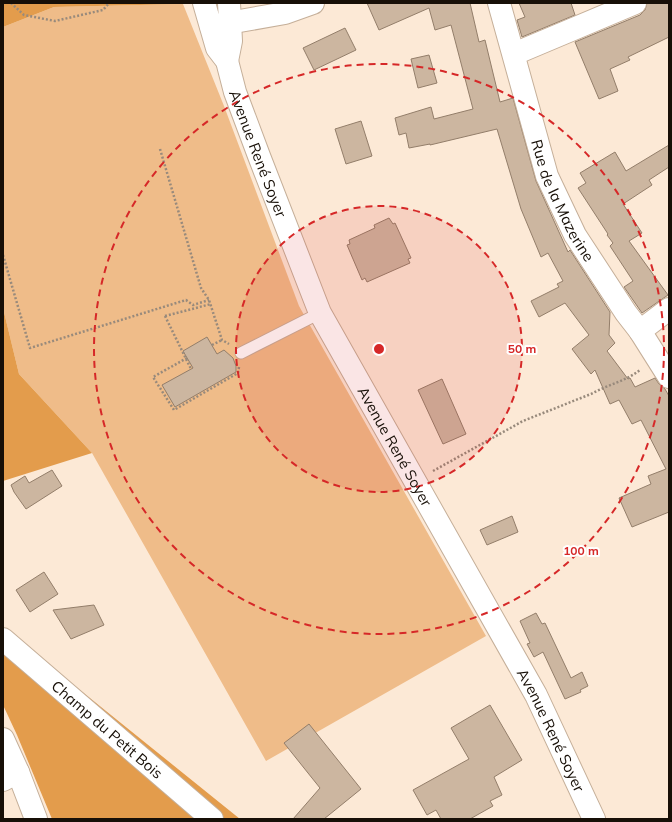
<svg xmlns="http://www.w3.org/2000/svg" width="672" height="822" viewBox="0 0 672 822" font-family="Mulish,sans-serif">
	<rect width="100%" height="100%" fill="#fce9d6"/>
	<!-- green -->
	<path fill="#efbc89" d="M183 4 224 106 299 306 486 636 266 761 92 453 19 374 3 308V27L54 7Z"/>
	<!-- forest -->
	<g fill="#e39c4c">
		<path d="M3 3H183V4L54 7 3 27Z"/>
		<path d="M3 308 19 374 92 453 3 481Z"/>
		<path d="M3 628 240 819H52L17 735 3 705Z"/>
	</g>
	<!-- building -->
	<g fill="#ccb6a0" stroke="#937e6a">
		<path d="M367 3H470L479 42 485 40 500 102 513 98 536 181 568 252 570 250 610 312 609 335 615 343 607 351 628 379 630 378 635 387 655 378 659 384 665 389 669 396V512L632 527 619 498 651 484 648 476 666 469 641 420 632 424 619 400 610 404 595 370 591 374 572 349 589 335 565 303 539 317 531 301 559 287 557 284 563 281 548 253 541 257 521 209 497 129 430 145V144L409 148 406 133 399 135 395 118 431 107 434 119 473 109 451 25 435 30 429 8 379 30Z"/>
		<path d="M519 3H571L575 15 522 37 517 20 525 17Z"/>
		<path d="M647 3H669V37L628 57 630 60 610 69 618 91 599 99 575 42 640 15 645 10Z"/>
		<path d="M345 28 356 50 314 70 303 48Z"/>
		<path d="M429 55 437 83 418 88 411 59Z"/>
		<path d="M361 121 372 156 346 164 335 129Z"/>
		<path d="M669 145V167L649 180 652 185 623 204 642 233 629 241 668 295 642 313 624 287 633 281 610 246 613 243 607 235 608 234 578 188 586 183 580 173 615 152 626 171Z"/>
		<path d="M389 218 393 224 395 223 411 258 408 259 410 263 367 282 365 278 362 280 347 245 350 244 349 240 375 228 374 225Z"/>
		<path d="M207 337 217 354 224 350 233 358 236 366V372L175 407 162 385 193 368 183 351Z"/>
		<path d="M442 379 466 434 443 444 418 390Z"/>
		<path d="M52 470 62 486 26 509 14 492 11 485 25 476 29 483Z"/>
		<path d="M512 516 518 532 487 545 480 530Z"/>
		<path d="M44 572 58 594 30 612 16 590Z"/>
		<path d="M94 605 104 625 71 639 53 610Z"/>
		<path d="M536 613 542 624 545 623 571 678 582 672 588 686 580 690 581 692 565 699 543 652 534 657 527 644 530 643 520 621Z"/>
		<path d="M490 705 522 760 494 777 502 795 490 801 493 806 470 819H441L436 810 427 815 413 790 469 759 451 728Z"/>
		<path d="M309 724 361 789 324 819H293L320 788 284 743Z"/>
	</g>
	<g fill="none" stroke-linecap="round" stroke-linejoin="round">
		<!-- service casing -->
		<g stroke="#c5af99" stroke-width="13">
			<path id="service" d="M241 353 320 313"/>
		</g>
		<!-- minor casing -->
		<g stroke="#c5af99" stroke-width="24">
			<g id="minor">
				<path id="s1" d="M204 3 217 48 227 61 235 92 259 156 320 313 536 695 594 819"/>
				<path id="s2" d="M499 3 547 176 575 235 626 313 640 331 669 377"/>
				<path d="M211 26 285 13 313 3"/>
				<path d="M514 54 635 3"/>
				<path d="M227 61 231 41 229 3"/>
				<path d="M640 331 669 309"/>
				<path id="s3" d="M3 639 212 819"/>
				<path d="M3 780 18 772"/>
			</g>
		</g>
		<!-- secondary casing -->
		<g stroke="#c5af99" stroke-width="24">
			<path id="secondary" d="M3 739 18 772 36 819"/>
		</g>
		<!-- path -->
		<g stroke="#988a7c" stroke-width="2.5" stroke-dasharray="2 2" stroke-linecap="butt">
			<path d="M11 3 24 15 55 21 103 10 109 3"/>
			<path d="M160 149 201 288 209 300 222 340 229 344"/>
			<path d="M3 255 30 348 186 300 193 305 209 300"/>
			<path d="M165 316 211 304"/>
			<path d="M212 345 222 340"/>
			<path d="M187 358 153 377 174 410 238 373 239 367"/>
			<path d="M433 471 523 421 591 394C607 385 626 381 640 370"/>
		</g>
		<!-- service -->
		<use href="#service" stroke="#fff" stroke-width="11"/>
		<!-- minor -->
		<use href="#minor" stroke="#fff" stroke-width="22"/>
		<!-- secondary -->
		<use href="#secondary" stroke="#fff" stroke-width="22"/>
		<!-- path-bridge -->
		<path stroke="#988a7c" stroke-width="2.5" stroke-dasharray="2 2" stroke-linecap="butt" d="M165 316 191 369"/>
	</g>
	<!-- distance rings -->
	<circle cx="379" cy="349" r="143" fill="#d62828" fill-opacity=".12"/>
	<g fill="none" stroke="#d62828" stroke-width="2" stroke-dasharray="7 5">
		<circle cx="379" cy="349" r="143"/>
		<circle cx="379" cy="349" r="285"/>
	</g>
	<g text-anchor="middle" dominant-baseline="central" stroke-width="4" stroke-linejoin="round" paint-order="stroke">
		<!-- street labels -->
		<g font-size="15" fill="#170f07" stroke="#fff">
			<text stroke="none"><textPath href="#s1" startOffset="161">Avenue René Soyer</textPath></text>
			<text stroke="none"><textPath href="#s2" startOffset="208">Rue de la Mazerine</textPath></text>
			<text stroke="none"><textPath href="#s1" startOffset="485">Avenue René Soyer</textPath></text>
			<text stroke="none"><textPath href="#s3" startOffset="138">Champ du Petit Bois</textPath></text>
			<text stroke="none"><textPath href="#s1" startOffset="809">Avenue René Soyer</textPath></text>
		</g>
	</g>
	<circle cx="379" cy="349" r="6" fill="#d62828" stroke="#fff" stroke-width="2"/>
	<g font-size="12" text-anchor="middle" font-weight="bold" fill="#d62828" stroke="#fff" stroke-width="4" stroke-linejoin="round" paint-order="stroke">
		<text x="522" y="353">50 m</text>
		<text x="581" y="555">100 m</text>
	</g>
	<!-- border -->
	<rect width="672" height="822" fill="none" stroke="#170f07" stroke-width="8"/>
</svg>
